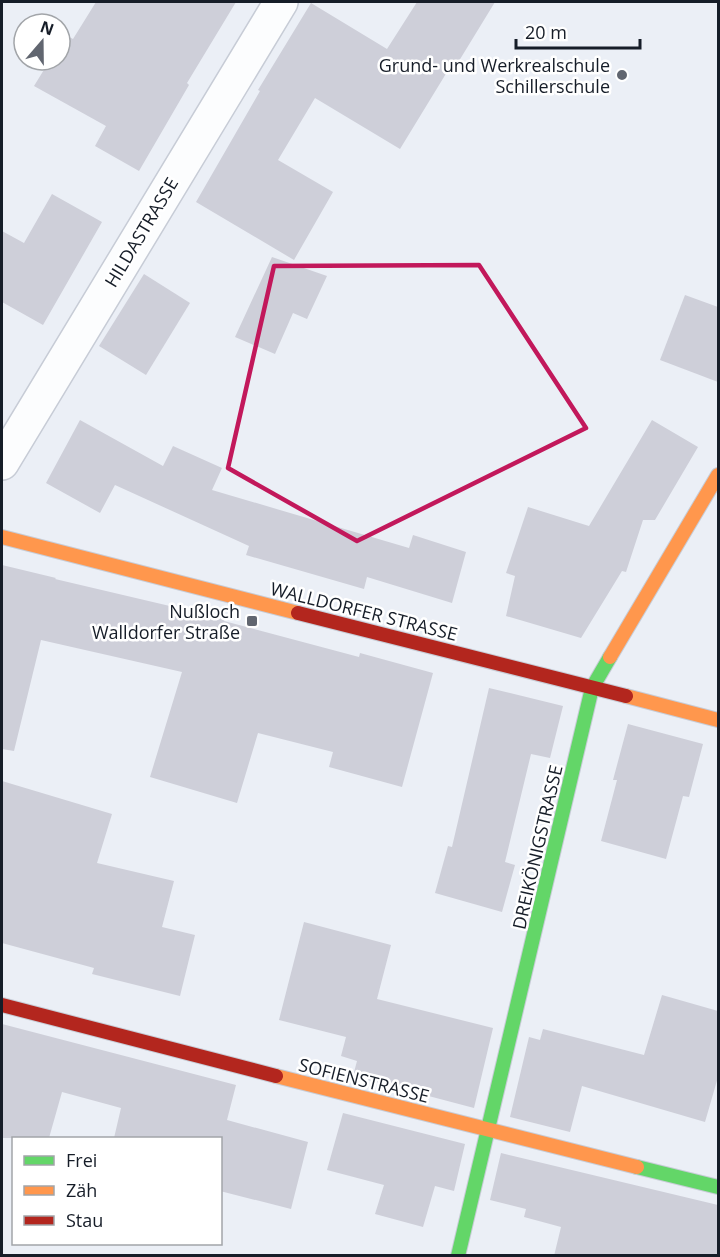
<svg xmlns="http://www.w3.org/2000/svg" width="720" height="1257" viewBox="0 0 720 1257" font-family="'Open Sans',sans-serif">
	<rect width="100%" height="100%" fill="#ebeff6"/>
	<!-- building -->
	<g fill="#cecfd9">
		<path d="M96 2H236L187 83 189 85 139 171 95 146 106 126 34 86 50 60H60V42L64 34 73 39Z"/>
		<path d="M417 2H495L451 74 447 72 400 149 315 98 278 160 333 192 294 260 196 202 260 91 258 90 311 3 387 49Z"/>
		<path d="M52 194 102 222 43 325 2 302V231L24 243Z"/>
		<path d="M272 257 327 276 307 319 293 313 275 354 235 337Z"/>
		<path d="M144 274 190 303 146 375 99 346Z"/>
		<path d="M685 295 718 307V382L660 360Z"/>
		<path d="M80 420 163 466 173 446 222 468 212 490 409 548 413 535 466 552 452 603 367 577 364 589 246 555 249 546 115 485 100 513 46 483Z"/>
		<path d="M652 420 698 447 655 520H643L626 572 622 571 581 638 506 616 515 576 506 573 528 507 589 526Z"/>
		<path d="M2 565 56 578 55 579 225 619 224 621 359 657 360 653 433 673 402 787 329 767 333 752 258 733 237 803 150 777 182 672 41 640 14 751 2 749Z"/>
		<path d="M489 688 563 706 550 758 531 754 505 862 515 865 502 912 435 893 448 846 452 847Z"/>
		<path d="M628 724 703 744 689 797 683 796 666 859 601 841 617 780H613Z"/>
		<path d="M2 781 112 814 97 863 174 881 162 927 195 935 180 996 92 974 94 968 2 943Z"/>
		<path d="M304 922 391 945 377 999 493 1028 474 1108 353 1076 357 1061 341 1056 346 1037 279 1020Z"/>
		<path d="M662 995 718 1011V1077L705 1122 582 1086 570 1132 510 1117 529 1037 540 1040 543 1029 644 1055Z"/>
		<path d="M2 1024 236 1085 227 1120 308 1142 291 1209 220 1191V1138H114L121 1108 62 1092 49 1138H2Z"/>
		<path d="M343 1113 465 1144 454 1191 435 1186 423 1227 375 1214 384 1185 327 1170Z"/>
		<path d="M501 1153 718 1205V1256H554L561 1227 524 1217 526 1209 490 1200Z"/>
	</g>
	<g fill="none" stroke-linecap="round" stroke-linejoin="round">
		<!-- street casing -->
		<g stroke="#c7ccd6" stroke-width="36">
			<path id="street" d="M2 463 281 2"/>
		</g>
		<!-- fast casing -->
		<g stroke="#c7ccd6" stroke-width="16">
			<g id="fast">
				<path d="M637 1167 718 1187"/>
				<path d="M458 1256 592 688 610 657"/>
			</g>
		</g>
		<!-- slow casing -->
		<g stroke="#c7ccd6" stroke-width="16">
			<g id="slow">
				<path d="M2 537 298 613"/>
				<path d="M610 657 718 475"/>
				<path d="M626 696 718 720"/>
				<path d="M276 1076 637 1167"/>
			</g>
		</g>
		<!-- jam casing -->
		<g stroke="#c7ccd6" stroke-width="16">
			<g id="jam">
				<path d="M298 613 626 696"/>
				<path d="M2 1005 276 1076"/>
			</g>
		</g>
		<!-- street -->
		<use href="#street" stroke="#fcfdfe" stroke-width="33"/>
		<!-- fast -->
		<use href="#fast" stroke="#63d668" stroke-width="14"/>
		<!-- slow -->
		<use href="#slow" stroke="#ff974d" stroke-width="14"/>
		<!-- jam -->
		<use href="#jam" stroke="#b3261e" stroke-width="14"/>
	</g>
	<!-- marked area -->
	<path fill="none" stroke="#c2185b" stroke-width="4.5" stroke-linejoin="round" d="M479 265 586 428 357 541 228 468 274 266Z"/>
	<!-- markers -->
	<g fill="#616670" stroke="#fff" stroke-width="2">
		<circle cx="622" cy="75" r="6"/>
		<rect x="246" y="615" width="12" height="12" rx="3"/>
	</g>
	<g text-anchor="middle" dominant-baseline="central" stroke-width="5" stroke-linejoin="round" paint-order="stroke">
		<!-- poi labels -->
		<g font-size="18" fill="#161d28" stroke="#fff" text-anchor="end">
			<text x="610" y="65">Grund- und Werkrealschule<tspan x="610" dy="21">Schillerschule</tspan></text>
			<text x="240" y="611">Nußloch<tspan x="240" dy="21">Walldorfer Straße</tspan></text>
		</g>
		<!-- street labels -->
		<g font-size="18" fill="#161d28" stroke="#fff">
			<text transform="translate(141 232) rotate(-59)">HILDASTRASSE</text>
			<text transform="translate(364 611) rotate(14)">WALLDORFER STRASSE</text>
			<text transform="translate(537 847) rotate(-77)">DREIKÖNIGSTRASSE</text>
			<text transform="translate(364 1080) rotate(14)">SOFIENSTRASSE</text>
		</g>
	</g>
	<!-- border -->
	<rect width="720" height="1257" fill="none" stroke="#161d28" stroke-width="6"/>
	<!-- legend -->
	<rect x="12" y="1137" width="210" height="108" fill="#ffffff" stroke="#a2a5a9" stroke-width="1.5"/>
	<rect x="24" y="1156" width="30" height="9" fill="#63d668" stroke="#a2a5a9" stroke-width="1.5"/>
	<text x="66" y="1167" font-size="18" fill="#161d28">Frei</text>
	<rect x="24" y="1186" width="30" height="9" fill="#ff974d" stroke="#a2a5a9" stroke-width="1.5"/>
	<text x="66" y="1197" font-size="18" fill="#161d28">Zäh</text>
	<rect x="24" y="1216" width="30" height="9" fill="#b3261e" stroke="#a2a5a9" stroke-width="1.5"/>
	<text x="66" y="1227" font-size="18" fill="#161d28">Stau</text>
	<!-- north arrow -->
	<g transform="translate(42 42) rotate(20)"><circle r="28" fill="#ffffff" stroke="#a2a5a9" stroke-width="1.5"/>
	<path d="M0-4.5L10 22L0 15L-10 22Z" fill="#616670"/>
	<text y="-9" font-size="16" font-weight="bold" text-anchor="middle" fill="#161d28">N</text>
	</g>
	<!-- scale -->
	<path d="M516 39v9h124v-9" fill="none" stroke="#161d28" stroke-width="3"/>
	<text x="525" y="39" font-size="18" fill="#161d28" stroke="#ffffff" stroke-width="4.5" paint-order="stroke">20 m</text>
</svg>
